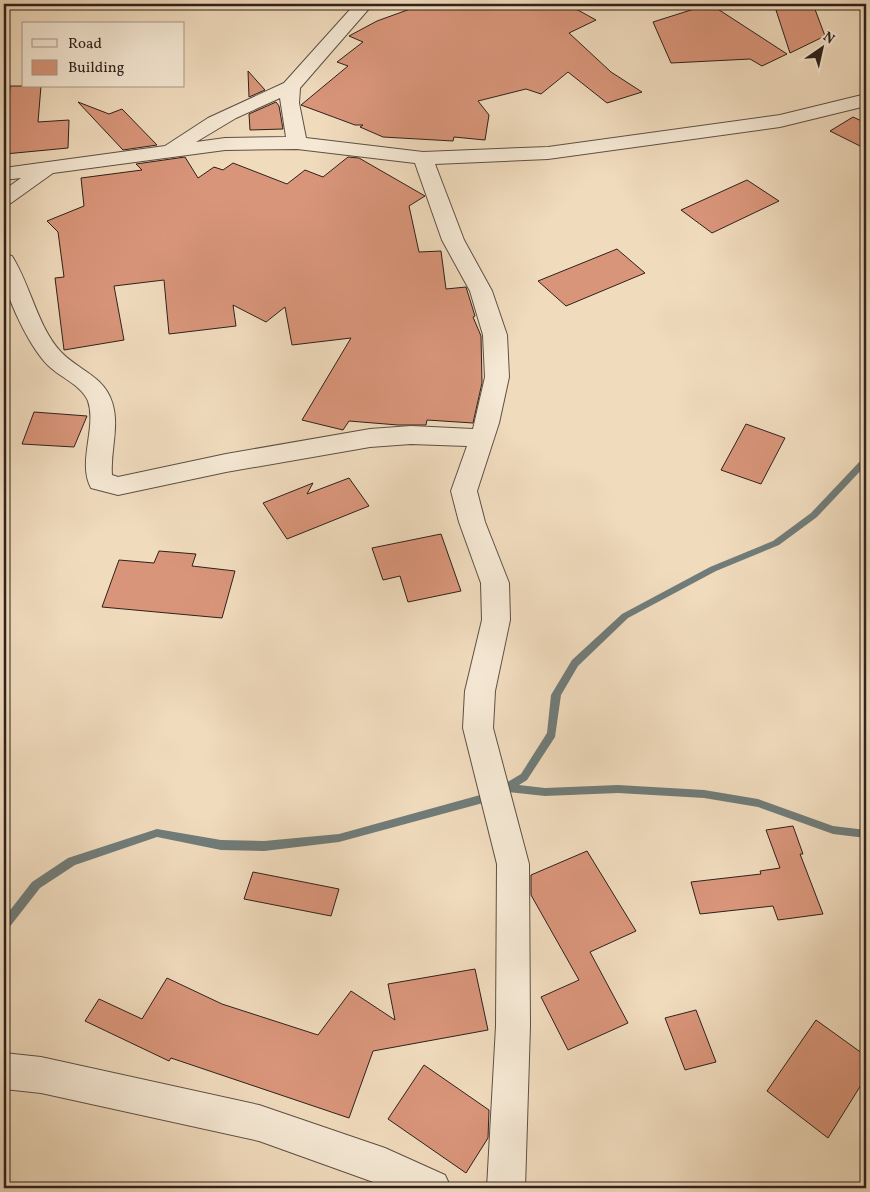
<svg xmlns="http://www.w3.org/2000/svg" width="870" height="1192" viewBox="0 0 870 1192" font-family="Vollkorn,serif">
	<rect width="100%" height="100%" fill="#f0dbbd"/>
	<filter id="stains"><feTurbulence type="fractalNoise" baseFrequency=".004" numOctaves="4"/><feColorMatrix values="0 0 0 0 .2 0 0 0 0 .09 0 0 0 0 .02 0 0 0 .5 -.17"/></filter>
	<radialGradient id="worn" r=".72"><stop offset=".6" stop-color="#630" stop-opacity="0"/><stop offset="1" stop-color="#630" stop-opacity=".3"/></radialGradient>
	<g fill="none" stroke-linecap="round" stroke-linejoin="round">
		<!-- stream -->
		<path fill="#707c79" fill-rule="evenodd" d="M866 457V465L817 517 779 545 716 571 628 618 578 666 561 695 555 737 527 780 519 785 545 788 618 785 704 790 758 799 833 826 866 830V838L833 834 758 807 704 798 618 793 545 796 508 792 494 800 339 842 264 851 221 850 157 837 75 865 40 888 8 929 4 931V918L32 882 68 858 157 829 221 840 264 841 339 834 491 792 521 774 547 733 551 695 572 660 622 614 710 567 773 541 811 513 863 458Z"/>
	</g>
	<!-- building -->
	<g fill="#d9957a" stroke="#2e211b">
		<path d="M424 4H567L596 20 569 33 611 72 642 92 607 103 568 72 541 94 526 89 478 101 489 115 485 140 454 137 453 141 383 137 360 127 363 125H355L301 105 348 66 337 62 363 42 349 36 377 21Z"/>
		<path d="M710 4 787 54 762 66 750 59 671 63 653 22Z"/>
		<path d="M774 4H813L825 36 790 53Z"/>
		<path d="M248 71 265 90 249 97Z"/>
		<path d="M10 86H41L38 122 69 120 68 148 5 154Z"/>
		<path d="M78 102 109 114 122 109 157 145 123 150Z"/>
		<path d="M276 102 279 106 283 129 250 130 249 114Z"/>
		<path d="M853 117 866 123V149L830 131Z"/>
		<path d="M185 157 198 178 214 167 223 170 233 163 287 184 305 170 323 177 348 157 359 158 425 196 409 206 419 252 441 251 446 289 466 287 475 316 473 317 481 336 482 383 473 423 427 420 426 425H398L349 421 343 430 302 420 351 338 292 345 285 307 266 322 233 305 236 326 169 334 164 280 114 286 124 340 64 350 55 278 64 277 58 232 47 221 84 206 81 178 142 170 136 164Z"/>
		<path d="M747 180 779 201 712 233 681 210Z"/>
		<path d="M617 249 645 273 566 306 538 281Z"/>
		<path d="M34 412 87 416 74 447 22 444Z"/>
		<path d="M746 424 785 438 761 484 721 470Z"/>
		<path d="M349 478 369 506 287 539 263 503 313 483 307 494Z"/>
		<path d="M441 534 461 591 408 602 400 576 383 580 372 548Z"/>
		<path d="M159 551 196 554 192 566 235 571 222 618 102 607 119 560 154 563Z"/>
		<path d="M793 826 803 854H800L823 914 778 920 773 906 700 914 691 882 761 874 760 871 780 868 766 830Z"/>
		<path d="M587 851 636 931 590 952 628 1023 568 1050 541 997 579 980 531 895V875Z"/>
		<path d="M253 872 339 889 331 916 244 899Z"/>
		<path d="M475 969 488 1030 373 1051 349 1118 171 1058 169 1061 85 1021 99 999 142 1019 167 978 222 1004 318 1035 351 991 395 1020 388 984Z"/>
		<path d="M696 1010 716 1062 685 1070 665 1018Z"/>
		<path d="M816 1020 866 1056V1077L828 1138 767 1091Z"/>
		<path d="M424 1065 489 1110 488 1138 466 1173 388 1119Z"/>
	</g>
	<g fill="none" stroke-linecap="round" stroke-linejoin="round">
		<!-- minor casing -->
		<g stroke="#5e5044" stroke-width="2">
			<g id="minor">
				<path d="M355 4H373L300 88 299 103 306 138 423 152 548 147 780 115 866 94V106L780 127 548 159 435 164 464 240 492 291 507 335 509 377 499 423 477 491 485 522 509 583 510 620 495 691 493 728 529 864 530 1026 525 1188H487L496 1026 497 864 463 728 465 691 482 620 481 583 459 522 451 491 467 446 411 444 370 447 226 472 118 495 91 488C77 462 97 428 88 401 82 386 62 378 51 368 32 352 10 305 4 281 2 273 3 262 4 254L12 256C31 286 37 326 61 352 78 370 104 376 112 402 120 426 110 451 112 475L118 477 226 454 370 429 411 426 473 429 485 377 483 335 470 291 442 240 415 163 297 149 225 150 53 173 11 203 4 205V190L21 178 4 180V168L165 146 208 118 284 83ZM280 98 286 137 225 138 196 142 236 118Z"/>
				<path d="M4 1053 41 1057 259 1105 385 1148 445 1175 451 1188H390L259 1141 41 1093 4 1089Z"/>
			</g>
		</g>
		<!-- minor -->
		<use href="#minor" fill="#f5e8d4" fill-rule="evenodd"/>
	</g>
	<!-- margin -->
	<rect width="870" height="1192" fill="none" stroke="#f0dbbd" stroke-width="20"/>
	<rect x="5" y="5" width="860" height="1182" fill="none" stroke="#2e211b" stroke-width="2.5"/>
	<rect x="10" y="10" width="850" height="1172" fill="none" stroke="#2e211b"/>
	<!-- legend -->
	<rect x="22" y="22" width="162" height="65" fill="#f5e8d4" stroke="#a5988a"/>
	<rect x="32" y="39" width="25" height="8" fill="#f5e8d4" stroke="#a5988a"/>
	<text x="68" y="48" font-size="15" fill="#2e211b">Road</text>
	<rect x="32" y="60" width="25" height="15" fill="#d9957a" stroke="#a5988a"/>
	<text x="68" y="72" font-size="15" fill="#2e211b">Building</text>
	<!-- north arrow -->
	<g transform="translate(822 48) rotate(34)" stroke="#f5e8d4" stroke-width="4" paint-order="stroke">
	<path d="M0-4L9 19L0 12L-9 19Z" fill="#2e211b"/>
	<text y="-8" font-size="14" font-weight="bold" text-anchor="middle" fill="#2e211b">N</text>
	</g>
	<rect width="100%" height="100%" filter="url(#stains)"/>
	<rect width="100%" height="100%" fill="url(#worn)"/>
</svg>
